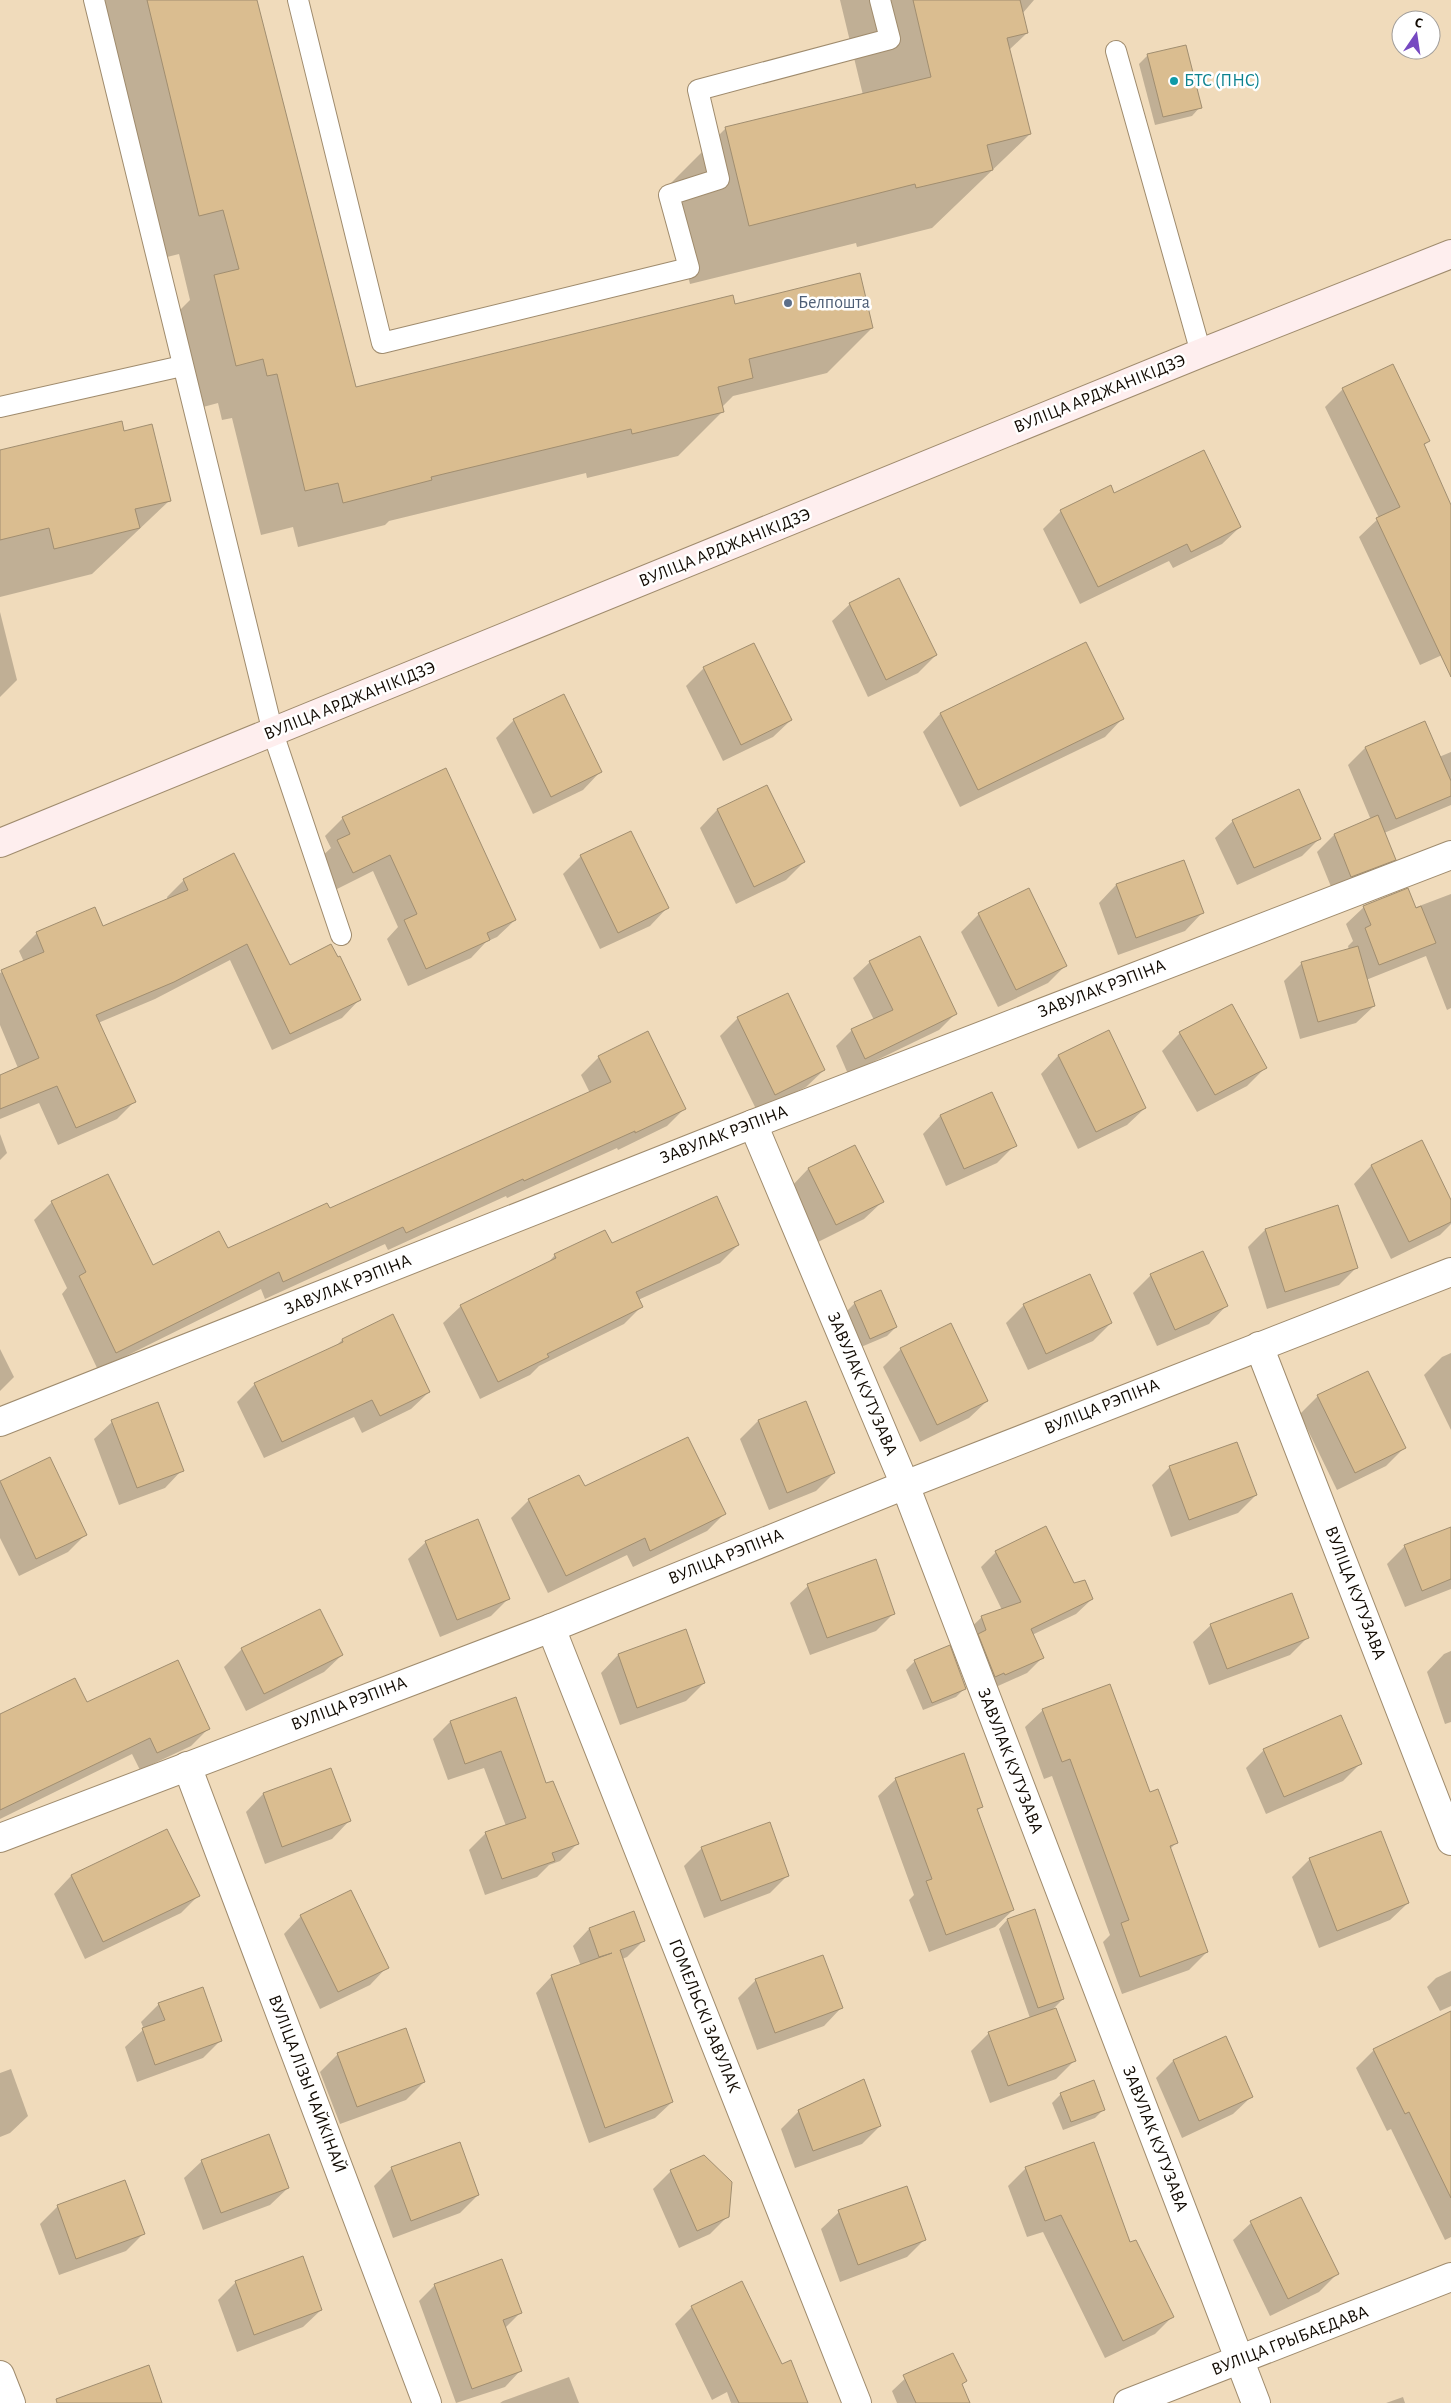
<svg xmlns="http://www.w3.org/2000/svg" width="1451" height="2403" viewBox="0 0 1451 2403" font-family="'Alegreya Sans',sans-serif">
	<rect width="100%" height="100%" fill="#f0dbbb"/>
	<!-- shadow -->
	<g fill="#0003">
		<path d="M90 0H255L355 389 734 305 872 328 827 373 733 396 722 407 723 411 678 456 587 478 586 473 389 521 385 525 298 547 293 527 261 535 232 418 222 420 218 403 192 410 169 321 190 300 179 254 155 260Z"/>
		<path d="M840 0H1034L1022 14 1027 33 1009 50 1030 134 932 228 857 247 856 243 690 284 667 187 726 128 863 95Z"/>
		<path d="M1148 55 1200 107 1192 116 1155 125 1139 64Z"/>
		<path d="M1343 389 1429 441 1423 446 1451 508V651L1420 665 1359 537 1379 518 1325 407Z"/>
		<path d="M124 432 170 500 92 574 0 597V452Z"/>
		<path d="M1114 494 1240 527 1222 544 1173 568 1169 561 1080 604 1043 529 1061 511Z"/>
		<path d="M850 604 936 655 918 673 868 697 832 621Z"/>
		<path d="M0 612 17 680 0 697Z"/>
		<path d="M704 668 791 720 773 737 723 761 686 686Z"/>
		<path d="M940 714 1122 719 1105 737 960 807 923 732Z"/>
		<path d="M514 720 600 772 583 790 533 814 496 738Z"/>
		<path d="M1365 748 1439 757 1451 752V805L1384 833 1394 859 1377 877 1334 894 1317 852 1334 835 1371 820 1348 765Z"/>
		<path d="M767 786 804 862 786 880 736 904 700 828 717 810Z"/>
		<path d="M343 818 515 920 497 937 486 942 471 958 408 986 387 939 398 927 373 871 335 890 320 858 331 848 325 836Z"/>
		<path d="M1233 821 1320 838 1302 856 1237 885 1215 838Z"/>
		<path d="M630 832 667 908 650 926 600 949 563 874 581 856Z"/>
		<path d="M184 880 289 967 359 1000 342 1018 272 1050 230 960 155 999 98 1023 134 1102 117 1119 58 1145 39 1103 0 1119V1076L18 1068 0 1025V973L24 962 19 951 37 933 102 928 168 900 167 897Z"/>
		<path d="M1116 885 1202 913 1185 931 1118 955 1099 903Z"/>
		<path d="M1451 894V1008L1447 1010 1426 956 1366 980 1374 1006 1356 1023 1300 1039 1284 981 1301 964 1349 950 1348 946 1353 941 1346 924 1364 907 1414 908Z"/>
		<path d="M979 914 1066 965 1048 983 998 1007 961 932Z"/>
		<path d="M870 962 956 1013 939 1030 848 1074 836 1046 852 1030 874 1020 853 978Z"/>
		<path d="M738 1018 824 1070 806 1087 757 1111 720 1036Z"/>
		<path d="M1108 1032 1145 1108 1127 1125 1078 1149 1041 1074 1058 1056Z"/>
		<path d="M1180 1033 1265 1068 1247 1086 1197 1112 1162 1051Z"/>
		<path d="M599 1057 685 1108 667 1126 618 1150 617 1148 507 1198 506 1196 388 1250 385 1244 265 1299 261 1289 98 1370 62 1294 67 1288 34 1220 52 1202 153 1267 227 1250 329 1210 590 1093 581 1075Z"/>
		<path d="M992 1093 1015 1145 997 1163 946 1186 923 1134 940 1116Z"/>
		<path d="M0 1134 7 1153 0 1160Z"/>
		<path d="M1421 1141 1451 1203V1224L1440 1235 1391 1259 1354 1184 1371 1166Z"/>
		<path d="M855 1147 882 1202 864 1219 818 1242 791 1187 808 1169Z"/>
		<path d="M1265 1230 1357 1267 1339 1285 1267 1309 1248 1247Z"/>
		<path d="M611 1245H738L720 1263 638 1300 641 1307 624 1324 539 1366 530 1375 480 1399 443 1323 461 1306 546 1265 555 1255Z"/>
		<path d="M1151 1275 1226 1306 1209 1324 1157 1346 1133 1293Z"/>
		<path d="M855 1303 896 1327 887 1336 861 1347 846 1312Z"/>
		<path d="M1024 1305 1111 1323 1093 1341 1028 1370 1006 1323Z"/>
		<path d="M342 1340 429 1392 411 1409 362 1433 354 1417 264 1458 237 1402 255 1384 336 1346Z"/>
		<path d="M0 1349 14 1377 0 1391Z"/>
		<path d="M901 1349 987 1401 969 1418 920 1442 883 1367Z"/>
		<path d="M1451 1353V1430L1424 1375 1442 1357Z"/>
		<path d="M1318 1396 1404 1448 1386 1466 1337 1490 1300 1414Z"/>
		<path d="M805 1403 834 1473 816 1491 769 1510 740 1439 758 1421Z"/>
		<path d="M112 1422 182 1470 165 1488 119 1505 94 1439Z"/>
		<path d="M49 1459 86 1534 68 1552 19 1576 0 1538V1483Z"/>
		<path d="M1170 1467 1256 1495 1238 1513 1171 1537 1152 1485Z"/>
		<path d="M584 1488 724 1514 707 1531 633 1567 627 1555 548 1593 511 1518 529 1500Z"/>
		<path d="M1451 1528V1589L1405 1607 1387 1564 1405 1546Z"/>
		<path d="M426 1542 509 1598 491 1616 440 1637 408 1559Z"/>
		<path d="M996 1552 1074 1585 1092 1599 1076 1614 1032 1635 1042 1658 1027 1673 989 1690 966 1632 982 1617 1002 1610 981 1567Z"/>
		<path d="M808 1586 894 1613 876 1631 810 1655 790 1603Z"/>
		<path d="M320 1610 342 1655 324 1672 246 1711 224 1667 242 1649Z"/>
		<path d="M1211 1625 1308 1637 1290 1655 1209 1685 1193 1642Z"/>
		<path d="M685 1631 704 1683 686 1701 620 1725 601 1673 618 1655Z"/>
		<path d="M1451 1651V1722L1445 1724 1427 1672 1444 1654Z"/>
		<path d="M915 1661 965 1688 956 1697 923 1710 906 1670Z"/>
		<path d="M515 1698 546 1785 577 1844 560 1861 549 1865 537 1877 485 1895 469 1850 486 1833 506 1826 484 1768 448 1780 433 1739 450 1722Z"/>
		<path d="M87 1704 209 1728 191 1746 140 1770 132 1754 0 1819V1716Z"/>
		<path d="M1043 1710 1150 1794 1176 1843 1170 1849 1207 1952 1189 1970 1122 1994 1103 1942 1110 1935 1052 1776 1044 1779 1025 1727Z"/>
		<path d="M1264 1750 1361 1763 1343 1781 1266 1814 1246 1768Z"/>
		<path d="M330 1769 349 1821 332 1839 265 1864 246 1812 263 1794Z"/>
		<path d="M896 1779 982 1806 977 1811 1013 1910 995 1927 929 1952 909 1900 914 1895 878 1796Z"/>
		<path d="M167 1831 199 1895 181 1913 85 1959 54 1894 71 1876Z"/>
		<path d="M702 1848 788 1875 770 1893 704 1918 684 1866Z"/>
		<path d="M1310 1859 1408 1903 1390 1920 1319 1948 1292 1877Z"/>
		<path d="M633 1913 643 1941 627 1957 622 1959 672 2102 655 2118 589 2143 536 1993 552 1976 581 1966 573 1946 589 1929Z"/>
		<path d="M301 1916 387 1967 370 1985 320 2009 284 1934Z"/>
		<path d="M1007 1920 1063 1999 1051 2011 1074 2061 1056 2079 990 2103 971 2051 988 2034 1030 2018 999 1929Z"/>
		<path d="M1451 1971V2006L1440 2011 1427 1987 1436 1978Z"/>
		<path d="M756 1980 841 2008 824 2026 757 2050 738 1998Z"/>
		<path d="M159 2004 221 2040 203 2058 137 2082 125 2047 144 2029 141 2022Z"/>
		<path d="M1451 2012V2237L1445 2240 1391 2129 1387 2131 1356 2068 1374 2050Z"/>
		<path d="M338 2054 424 2082 406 2100 340 2124 320 2072Z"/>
		<path d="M1173 2061 1251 2097 1233 2114 1182 2138 1156 2078Z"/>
		<path d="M11 2069 28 2116 10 2133 0 2137V2073Z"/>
		<path d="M1061 2094 1103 2110 1095 2118 1063 2130 1052 2103Z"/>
		<path d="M799 2111 880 2126 862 2144 795 2168 781 2129Z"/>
		<path d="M202 2161 288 2188 270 2205 203 2230 184 2178Z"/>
		<path d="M392 2168 478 2195 460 2213 393 2238 374 2186Z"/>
		<path d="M1026 2168 1130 2244 1172 2317 1155 2334 1105 2358 1043 2232 1027 2237 1008 2186Z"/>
		<path d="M671 2171 728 2216 710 2234 679 2248 653 2189Z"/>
		<path d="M58 2206 143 2234 126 2251 59 2275 40 2224Z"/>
		<path d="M839 2212 925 2239 907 2257 840 2282 821 2229Z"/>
		<path d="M1251 2223 1337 2274 1319 2292 1270 2316 1233 2240Z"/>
		<path d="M236 2282 321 2310 303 2327 237 2352 218 2300Z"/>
		<path d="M435 2285 520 2313 505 2328 520 2371 505 2387 456 2403 419 2301Z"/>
		<path d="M692 2307 782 2365 807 2403H731L727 2392 712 2400 675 2324Z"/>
		<path d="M910 2374 965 2381 961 2385 969 2403H897L892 2391Z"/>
		<path d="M569 2377 579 2403H500L503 2401Z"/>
		<path d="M1403 2397 1405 2403H1386Z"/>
	</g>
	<!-- building -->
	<g fill="#dabd90" stroke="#a18e70">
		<path d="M147 0H257L356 387 733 295 735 304 860 273 873 328 749 359 753 378 718 387 724 412 632 434 631 429 431 477 432 480 343 503 338 483 305 491 277 374 267 376 263 359 236 366 214 275 239 269 223 210 199 216Z"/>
		<path d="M913 0H1020L1028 33 1007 38 1031 134 987 145 993 170 916 188 915 184 749 226 725 127 931 77Z"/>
		<path d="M1186 45 1202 108 1163 117 1147 54Z"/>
		<path d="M1393 364 1430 441 1424 444 1451 505V677L1376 518 1400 507 1342 388Z"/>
		<path d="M122 421 124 431 152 424 171 501 135 509 140 528 54 549 49 528 0 540V450Z"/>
		<path d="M1204 450 1241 527 1191 552 1187 544 1098 587 1060 510 1111 485 1114 493Z"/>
		<path d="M899 578 937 655 886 680 849 603Z"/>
		<path d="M1086 642 1124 719 978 790 940 713Z"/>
		<path d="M754 643 792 720 741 745 703 667Z"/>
		<path d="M564 694 602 772 551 797 513 719Z"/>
		<path d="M1425 721 1451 781V796L1396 819 1365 747Z"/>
		<path d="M446 768 516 920 487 933 490 940 426 969 404 920 417 914 390 855 353 873 337 840 350 834 342 817Z"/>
		<path d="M767 785 805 862 754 887 717 809Z"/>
		<path d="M1299 789 1321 839 1254 868 1232 820Z"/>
		<path d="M1378 815 1396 860 1351 877 1334 834Z"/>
		<path d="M631 831 669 908 618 933 580 855Z"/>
		<path d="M234 853 290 965 331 944 338 957 340 956 361 1000 290 1034 247 944 174 982 96 1015 136 1102 76 1128 57 1086 0 1109V1075L39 1058 1 970 44 952 36 932 95 907 103 926 188 890 183 879Z"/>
		<path d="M1184 860 1204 913 1136 938 1116 884Z"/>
		<path d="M1029 888 1067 966 1016 990 978 913Z"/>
		<path d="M1408 888 1416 908 1421 906 1436 943 1379 965 1365 928 1371 925 1363 906Z"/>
		<path d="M920 936 957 1014 865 1059 851 1029 893 1010 869 961Z"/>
		<path d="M1358 946 1375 1006 1318 1022 1301 962Z"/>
		<path d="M788 993 825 1070 775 1095 737 1017Z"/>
		<path d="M1232 1004 1267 1068 1215 1095 1179 1032Z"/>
		<path d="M1109 1030 1146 1108 1096 1132 1058 1055Z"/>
		<path d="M648 1031 686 1109 635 1133V1131L524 1181 523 1179 406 1233 403 1227 283 1282 279 1272 116 1353 79 1276 86 1272 51 1201 108 1174 153 1265 219 1231 228 1248 327 1203 330 1208 611 1082 598 1056Z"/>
		<path d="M992 1092 1017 1146 964 1169 940 1115Z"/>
		<path d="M1422 1140 1451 1200V1222L1409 1242 1371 1165Z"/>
		<path d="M855 1145 884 1202 836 1225 808 1168Z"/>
		<path d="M717 1196 739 1245 636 1292 643 1307 547 1354 549 1357 498 1382 460 1305 556 1258 554 1254 605 1230 612 1243Z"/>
		<path d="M1338 1205 1358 1268 1285 1292 1265 1229Z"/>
		<path d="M1203 1251 1228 1306 1175 1330 1150 1274Z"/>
		<path d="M1090 1274 1112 1323 1046 1354 1023 1304Z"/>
		<path d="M881 1290 897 1327 870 1339 854 1302Z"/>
		<path d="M393 1314 430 1392 380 1416 372 1400 282 1442 254 1383 343 1342 342 1339Z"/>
		<path d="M951 1323 988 1401 937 1425 900 1348Z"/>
		<path d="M1368 1371 1406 1448 1355 1473 1317 1395Z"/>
		<path d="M806 1401 835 1473 787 1493 758 1420Z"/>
		<path d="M158 1402 184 1471 137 1488 111 1420Z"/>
		<path d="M688 1437 726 1514 650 1551 645 1538 566 1576 528 1499 579 1475 585 1486Z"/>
		<path d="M1237 1442 1257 1495 1189 1520 1169 1466Z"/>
		<path d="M50 1457 87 1535 36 1559 0 1481Z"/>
		<path d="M478 1519 510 1599 457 1620 425 1541Z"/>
		<path d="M1046 1526 1074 1583 1085 1580 1093 1599 1031 1629 1044 1658 1005 1675 1004 1673 995 1677 978 1634 986 1630 981 1616 1021 1602 995 1551Z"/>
		<path d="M1451 1527V1579L1422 1591 1404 1545Z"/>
		<path d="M876 1559 895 1614 827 1638 807 1584Z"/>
		<path d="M1292 1593 1309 1638 1227 1669 1210 1624Z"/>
		<path d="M320 1609 343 1655 264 1694 241 1648Z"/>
		<path d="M686 1629 705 1683 637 1708 618 1654Z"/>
		<path d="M950 1645 966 1689 932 1703 914 1660Z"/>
		<path d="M178 1660 210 1729 157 1753 150 1738 0 1810V1714L75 1678 87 1702Z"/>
		<path d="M1110 1684 1150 1792 1158 1789 1178 1843 1170 1846 1208 1952 1140 1977 1121 1923 1129 1920 1070 1759 1062 1762 1042 1709Z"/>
		<path d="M516 1697 546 1783 553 1781 579 1844 552 1853 555 1861 502 1879 485 1832 526 1818 501 1751 465 1764 450 1721Z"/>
		<path d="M1341 1715 1362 1764 1284 1797 1263 1749Z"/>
		<path d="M964 1753 983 1807 977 1809 1014 1910 946 1935 926 1881 932 1879 895 1778Z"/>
		<path d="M331 1768 351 1821 282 1847 263 1793Z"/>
		<path d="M770 1822 789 1876 721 1901 701 1847Z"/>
		<path d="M167 1829 200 1896 103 1942 71 1875Z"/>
		<path d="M1381 1831 1409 1903 1337 1931 1309 1858Z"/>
		<path d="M351 1890 389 1968 338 1992 300 1915Z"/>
		<path d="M1035 1909 1064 1999 1038 2008 1007 1919Z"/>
		<path d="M634 1911 645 1941 620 1950 673 2102 605 2128 551 1975 612 1953 599 1957 589 1928Z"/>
		<path d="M823 1955 843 2008 775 2033 755 1979Z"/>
		<path d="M203 1987 222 2041 155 2065 142 2028 165 2020 158 2003Z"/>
		<path d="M1056 2008 1076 2061 1008 2086 988 2032Z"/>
		<path d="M1451 2011V2198L1409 2112 1405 2114 1373 2049Z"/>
		<path d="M406 2028 425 2082 357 2107 337 2053Z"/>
		<path d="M1226 2036 1253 2097 1199 2121 1173 2060Z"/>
		<path d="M864 2079 881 2126 813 2151 798 2110Z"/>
		<path d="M1094 2080 1105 2110 1071 2122 1060 2093Z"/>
		<path d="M269 2134 289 2188 221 2213 201 2160Z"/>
		<path d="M460 2142 479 2195 411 2221 391 2167Z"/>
		<path d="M1094 2142 1130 2242 1136 2240 1174 2317 1123 2341 1061 2215 1045 2221 1025 2167Z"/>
		<path d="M704 2155 732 2182 729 2217 697 2231 670 2170Z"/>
		<path d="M125 2180 145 2234 76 2259 57 2205Z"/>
		<path d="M907 2186 926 2240 858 2265 838 2210Z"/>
		<path d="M1301 2197 1339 2274 1288 2299 1250 2221Z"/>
		<path d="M303 2256 322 2310 254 2335 235 2281Z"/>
		<path d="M502 2259 522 2313 503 2320 522 2371 472 2389 434 2284Z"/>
		<path d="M742 2281 782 2364 791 2360 808 2403H739L691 2306Z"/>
		<path d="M953 2353 967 2381 962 2384 970 2403H916L903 2375Z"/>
		<path d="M149 2365 162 2403H57L56 2399Z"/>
	</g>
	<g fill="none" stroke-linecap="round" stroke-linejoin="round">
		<!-- service casing -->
		<g stroke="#9f8b6d" stroke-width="22">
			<g id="service">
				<path d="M94 0 273 733 341 935"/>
				<path d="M298 0 382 343 689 268 669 195 719 179 698 90 890 39 880 0"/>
				<path d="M1116 51 1201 353"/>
				<path d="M0 407 182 366"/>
			</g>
		</g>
		<!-- minor casing -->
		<g stroke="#9f8b6d" stroke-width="30">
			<g id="minor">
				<path d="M753 1124 905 1485 1256 2403"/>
				<path d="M1259 1346 1451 1841"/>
				<path d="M0 1422 753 1124 1451 855"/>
				<path d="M551 1628 857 2403"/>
				<path d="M187 1766 427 2403"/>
				<path d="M0 1838 551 1628 905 1485 1451 1272"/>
				<path d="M0 2375 11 2403"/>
				<path d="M1128 2403 1451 2277"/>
			</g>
		</g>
		<!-- secondary casing -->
		<g stroke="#9f8b6d" stroke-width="30">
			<path id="secondary" d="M0 843 1201 353 1451 254"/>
		</g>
		<!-- service -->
		<use href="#service" stroke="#fff" stroke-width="20"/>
		<!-- minor -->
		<use href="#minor" stroke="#fff" stroke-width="28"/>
		<!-- secondary -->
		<use href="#secondary" stroke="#feeeee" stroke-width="28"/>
	</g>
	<!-- markers -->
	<circle fill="#0f9aa8" stroke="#fff" stroke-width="2" cx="1174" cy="81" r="5"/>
	<circle fill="#5c6f8a" stroke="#fff" stroke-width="2" cx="788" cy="303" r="5"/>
	<g text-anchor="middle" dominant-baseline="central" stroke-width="5" stroke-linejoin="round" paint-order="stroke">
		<!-- culture labels -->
		<g font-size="18" fill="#0d838f" stroke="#fff" text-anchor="start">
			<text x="1184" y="81">БТС (ПНС)</text>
		</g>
		<!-- service labels -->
		<g font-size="18" fill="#4e5e75" stroke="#fff" text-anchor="start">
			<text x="798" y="303">Белпошта</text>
		</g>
		<!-- street labels -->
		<g font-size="18" fill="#120b03" stroke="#fff">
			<text transform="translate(1100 394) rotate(-22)">ВУЛІЦА АРДЖАНІКІДЗЭ</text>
			<text transform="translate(725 548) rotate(-22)">ВУЛІЦА АРДЖАНІКІДЗЭ</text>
			<text transform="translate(350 701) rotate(-22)">ВУЛІЦА АРДЖАНІКІДЗЭ</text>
			<text transform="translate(1102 989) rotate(-21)">ЗАВУЛАК РЭПІНА</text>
			<text transform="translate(724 1135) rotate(-21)">ЗАВУЛАК РЭПІНА</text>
			<text transform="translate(348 1285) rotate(-22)">ЗАВУЛАК РЭПІНА</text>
			<text transform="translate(862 1384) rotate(67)">ЗАВУЛАК КУТУЗАВА</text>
			<text transform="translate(1102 1407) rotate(-22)">ВУЛІЦА РЭПІНА</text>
			<text transform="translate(726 1557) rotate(-22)">ВУЛІЦА РЭПІНА</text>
			<text transform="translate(1355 1593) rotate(69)">ВУЛІЦА КУТУЗАВА</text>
			<text transform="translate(349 1704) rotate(-21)">ВУЛІЦА РЭПІНА</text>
			<text transform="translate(1010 1761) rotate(69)">ЗАВУЛАК КУТУЗАВА</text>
			<text transform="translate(704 2016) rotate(68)">ГОМЕЛЬСКІ ЗАВУЛАК</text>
			<text transform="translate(307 2084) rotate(69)">ВУЛІЦА ЛІЗЫ ЧАЙКІНАЙ</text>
			<text transform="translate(1155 2139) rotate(69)">ЗАВУЛАК КУТУЗАВА</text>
			<text transform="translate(1290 2341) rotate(-21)">ВУЛІЦА ГРЫБАЕДАВА</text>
		</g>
	</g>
	<!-- north arrow -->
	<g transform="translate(1416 35) rotate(13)"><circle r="24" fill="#ffffff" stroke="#a09d9a"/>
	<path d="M0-4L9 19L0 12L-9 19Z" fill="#7649c1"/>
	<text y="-8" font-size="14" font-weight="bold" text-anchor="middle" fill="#120b03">С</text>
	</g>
</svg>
